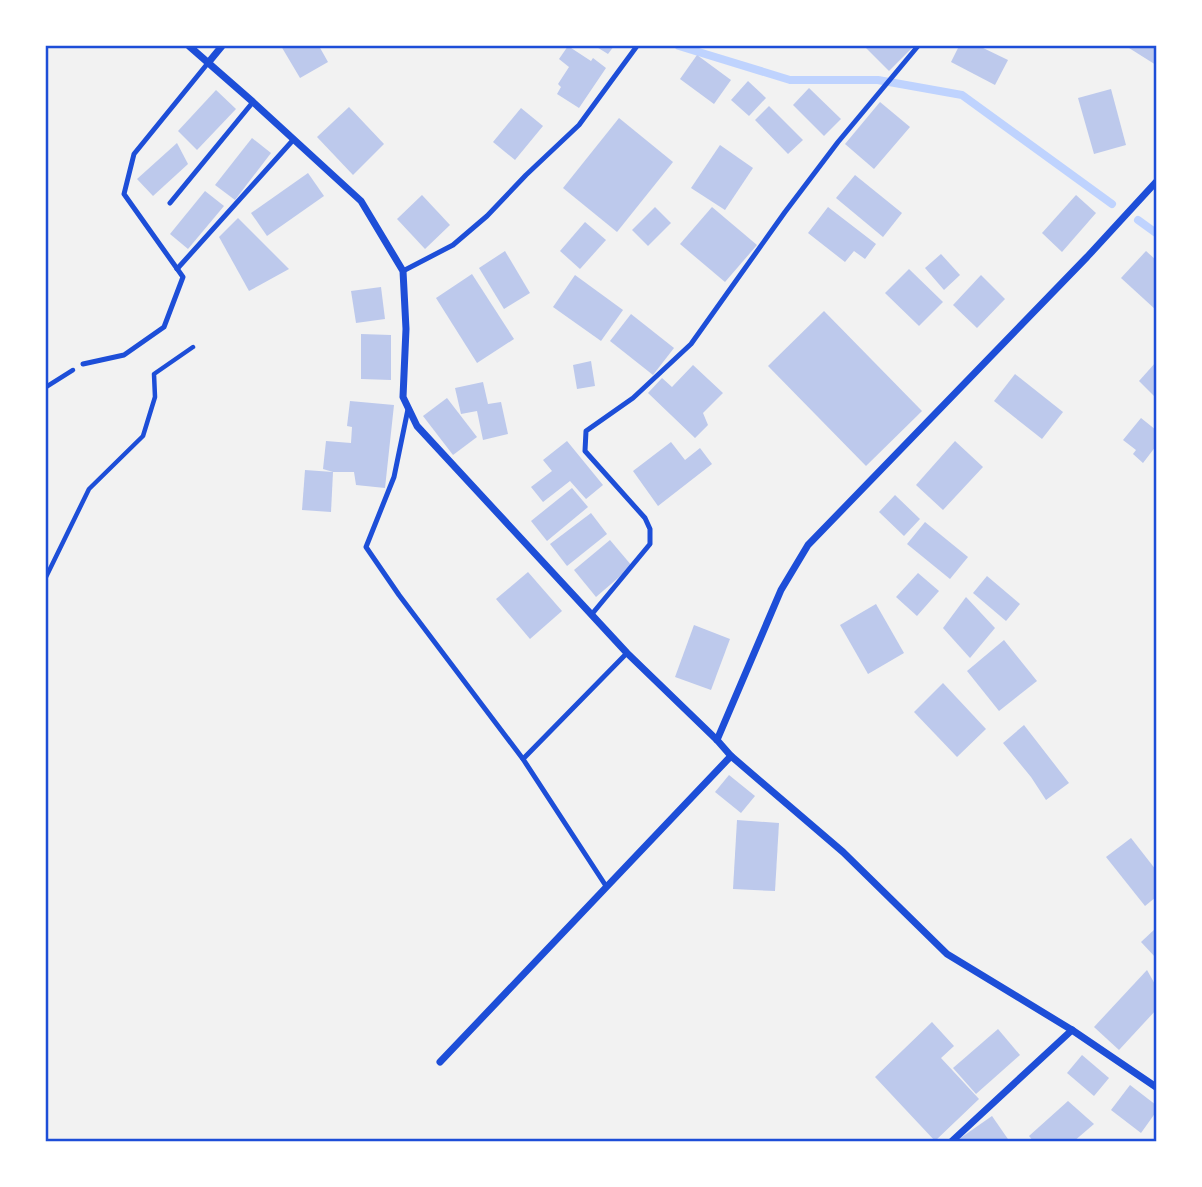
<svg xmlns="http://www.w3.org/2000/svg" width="1202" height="1187" viewBox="0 0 1202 1187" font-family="'Golos Text',sans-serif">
	<rect width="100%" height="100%" fill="#f2f2f2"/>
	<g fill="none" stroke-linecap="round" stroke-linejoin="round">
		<!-- stream -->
		<g stroke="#bfd3fe" stroke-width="8">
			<path d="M679 46 790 80H878L962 95 1112 204"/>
			<path d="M1138 220 1156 233"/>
		</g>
	</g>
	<!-- building -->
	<g fill="#bdc9ec">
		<path d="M281 46H319L328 62 300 78Z"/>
		<path d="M568 46 591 61 593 58 606 68 579 108 557 94 561 87 558 84 569 67 559 59Z"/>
		<path d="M595 46H614L608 54Z"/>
		<path d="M864 46H914L889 71Z"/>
		<path d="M959 46H979L1008 60 995 85 951 62Z"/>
		<path d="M1130 46H1156V65L1129 48Z"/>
		<path d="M697 55 731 80 714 104 680 79Z"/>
		<path d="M748 81 766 98 749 116 731 100Z"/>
		<path d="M809 88 841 119 824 136 793 105Z"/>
		<path d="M1111 89 1126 145 1094 154 1078 98Z"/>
		<path d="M216 90 236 109 197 150 178 131Z"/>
		<path d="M880 102 910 127 874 169 845 144Z"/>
		<path d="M769 106 803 140 788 154 755 120Z"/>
		<path d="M349 107 384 144 353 175 317 137Z"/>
		<path d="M521 108 543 126 515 160 493 142Z"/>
		<path d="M619 118 673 162 617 232 563 188Z"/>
		<path d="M252 138 271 153 235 200 215 185Z"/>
		<path d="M177 143 188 164 153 196 137 179Z"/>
		<path d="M720 145 753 168 725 210 691 188Z"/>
		<path d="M308 173 324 196 267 236 251 213Z"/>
		<path d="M855 175 902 213 883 237 836 198Z"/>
		<path d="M205 191 224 206 188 249 170 234Z"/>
		<path d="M422 195 450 225 425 249 397 219Z"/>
		<path d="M1076 195 1096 213 1062 252 1042 233Z"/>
		<path d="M655 207 671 223 648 246 632 230Z"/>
		<path d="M712 207 757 245 725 282 680 244Z"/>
		<path d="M828 207 876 244 865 259 854 251 845 262 808 233Z"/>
		<path d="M238 218 289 269 249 291 219 237Z"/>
		<path d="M585 222 606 240 580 269 560 251Z"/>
		<path d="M505 251 530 293 504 309 479 268Z"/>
		<path d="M1146 251 1156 260V310L1121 278Z"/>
		<path d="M941 254 960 275 944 290 925 268Z"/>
		<path d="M909 269 943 302 919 326 885 293Z"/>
		<path d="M472 274 514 339 477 363 436 298Z"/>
		<path d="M575 275 623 310 601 341 553 307Z"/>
		<path d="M981 275 1005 299 977 328 953 305Z"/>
		<path d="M381 287 385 319 356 323 351 291Z"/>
		<path d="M824 311 922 411 866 466 768 366Z"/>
		<path d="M631 314 674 348 653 375 610 341Z"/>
		<path d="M361 334 391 335V380L361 379Z"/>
		<path d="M591 361 595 386 577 389 573 365Z"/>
		<path d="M1156 362V393L1154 396 1139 381Z"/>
		<path d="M693 365 723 393 703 413 708 425 695 438 648 393 662 378 672 387Z"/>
		<path d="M1015 374 1063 412 1042 439 994 401Z"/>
		<path d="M483 382 488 404 501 402 508 434 483 440 477 411 461 414 455 388Z"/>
		<path d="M447 398 477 437 453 455 423 416Z"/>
		<path d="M350 401 394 405 385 488 356 485 354 472H333L323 469 326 441 351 443 352 427 347 426Z"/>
		<path d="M1141 418 1156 430V446L1143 463 1133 454 1136 450 1123 440Z"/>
		<path d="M567 441 603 485 586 499 570 481 543 502 531 487 552 471 543 460Z"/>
		<path d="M955 441 983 467 943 510 916 485Z"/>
		<path d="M671 442 685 460 700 448 712 464 658 506 633 471Z"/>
		<path d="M305 470 333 472 331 512 302 510Z"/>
		<path d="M572 488 588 507 547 541 531 521Z"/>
		<path d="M895 495 920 519 904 536 879 512Z"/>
		<path d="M591 513 607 534 567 566 550 544Z"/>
		<path d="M925 522 968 557 950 579 907 544Z"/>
		<path d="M610 540 632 566 596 597 574 570Z"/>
		<path d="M528 572 562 611 530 639 496 599Z"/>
		<path d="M918 573 939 591 917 616 896 597Z"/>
		<path d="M987 576 1020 604 1006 621 973 593Z"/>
		<path d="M966 597 995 628 970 658 943 628Z"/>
		<path d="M876 604 904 653 868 674 840 625Z"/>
		<path d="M694 625 730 639 711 690 675 677Z"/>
		<path d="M1004 640 1037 681 999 711 967 671Z"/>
		<path d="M943 683 986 729 957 757 914 712Z"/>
		<path d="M1024 725 1069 783 1046 800 1031 777 1003 743Z"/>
		<path d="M729 775 755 796 741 813 715 792Z"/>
		<path d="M737 820 779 823 775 891 733 889Z"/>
		<path d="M1131 838 1156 870V897L1145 906 1106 857Z"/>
		<path d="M1156 928V958L1141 942Z"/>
		<path d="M1147 970 1156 986V1010L1119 1050 1094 1027Z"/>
		<path d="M932 1022 954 1046 941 1058 979 1099 935 1141 875 1077Z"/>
		<path d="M998 1029 1020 1055 976 1094 953 1068Z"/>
		<path d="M1082 1055 1109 1078 1094 1096 1067 1073Z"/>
		<path d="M1130 1085 1156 1105V1112L1141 1133 1111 1110Z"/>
		<path d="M1068 1101 1094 1124 1073 1142H1034L1029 1136Z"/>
		<path d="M992 1116 1010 1142H961L959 1139Z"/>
	</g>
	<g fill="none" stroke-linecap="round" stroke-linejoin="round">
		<!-- path -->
		<g stroke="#1d4ed8" stroke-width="4.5">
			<path d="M46 387 73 370"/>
			<path d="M46 577 89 489 143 436 155 397 154 374 193 347"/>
		</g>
		<!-- service -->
		<g stroke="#1d4ed8" stroke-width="5">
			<path d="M170 203 253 102"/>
			<path d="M177 269 294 139"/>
			<path d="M403 271 453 245 487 216 526 175 579 125 637 46"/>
			<path d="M83 364 124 355 164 327 183 277 124 194 134 154 208 63"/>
			<path d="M408 409 394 477 366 547 399 595 523 759 606 886"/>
			<path d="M592 614 650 544V529L645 518 585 451 586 431 633 398 691 344 785 212 838 142 918 46"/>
			<path d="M523 759 627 653"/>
		</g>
		<!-- minor -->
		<g stroke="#1d4ed8" stroke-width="7">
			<path d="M189 46 253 102 361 201 403 271 406 329 403 397 417 426 627 653 717 740 731 756 843 852 947 954 1072 1030 1156 1087"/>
			<path d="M208 63 222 46"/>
			<path d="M717 740 781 590 808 545 1087 257 1156 182"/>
			<path d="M440 1062 731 756"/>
			<path d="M951 1142 1072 1030"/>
		</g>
	</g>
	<!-- border -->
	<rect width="1202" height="1187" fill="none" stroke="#ffffff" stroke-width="94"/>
	<rect x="47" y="47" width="1108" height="1093" fill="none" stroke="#1d4ed8" stroke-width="2.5"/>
</svg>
